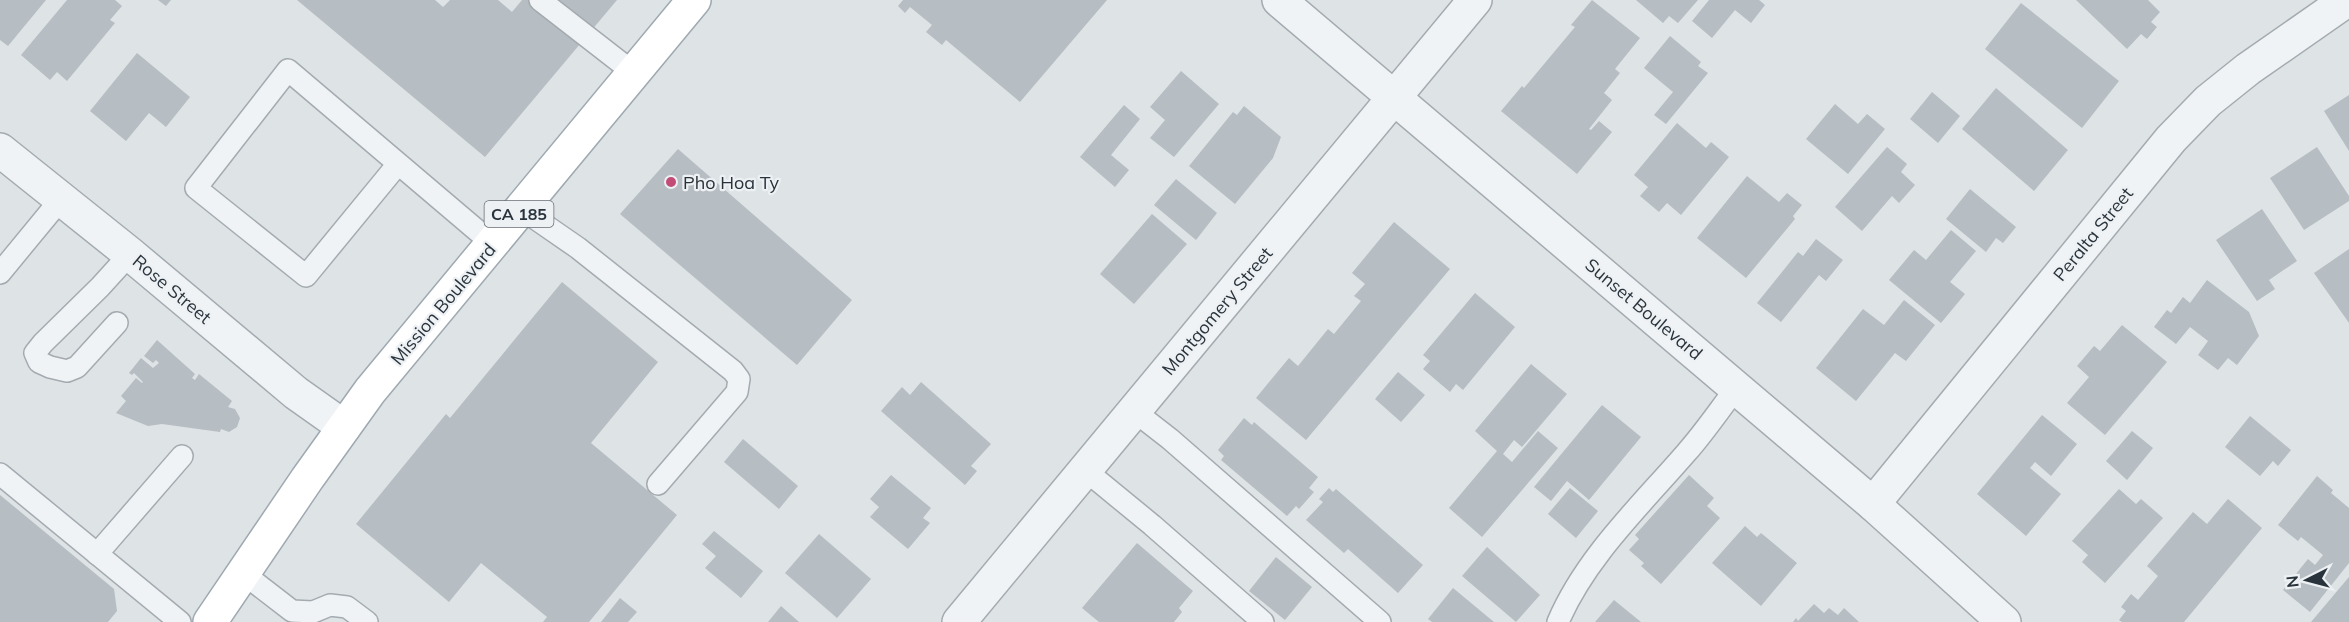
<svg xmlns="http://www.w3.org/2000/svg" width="2349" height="622" viewBox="0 0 2349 622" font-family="Mulish,sans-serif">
	<rect width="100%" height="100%" fill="#dee3e6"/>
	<!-- building -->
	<g fill="#b6bdc3">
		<path d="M0 0H46L8 46 0 40Z"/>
		<path d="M67 0H115L122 6 110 20 115 23 67 81 57 72 50 80 21 55Z"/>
		<path d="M158 0H171L166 6Z"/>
		<path d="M297 0H435L443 7 450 0H498L512 12 522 0H617L485 157Z"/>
		<path d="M903 0H1107L1020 102 946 40 942 45 926 32 932 25 910 7 905 13 898 6Z"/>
		<path d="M1592 0 1640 38 1615 69 1620 73 1604 93 1612 100 1589 129 1591 130 1599 121 1612 132 1577 174 1501 111 1522 86 1524 88 1575 27 1571 25Z"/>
		<path d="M1636 0H1698L1678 23 1669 16 1663 23Z"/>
		<path d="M1709 0H1759L1765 5 1751 23 1735 10 1712 38 1692 21Z"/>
		<path d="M2076 0H2148L2160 12 2151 22 2157 27 2147 39 2141 34 2127 49Z"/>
		<path d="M2021 3 2119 81 2082 128 1985 49Z"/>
		<path d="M1670 36 1701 62 1698 66 1708 73 1666 124 1654 115 1673 92 1644 68Z"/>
		<path d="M137 53 190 97 166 127 149 113 126 141 90 111Z"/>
		<path d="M1181 71 1219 104 1174 157 1150 138 1165 120 1150 107Z"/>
		<path d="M1996 88 2068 150 2034 191 1962 129Z"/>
		<path d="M1932 92 1960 116 1938 143 1910 119Z"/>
		<path d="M2349 95V151L2324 111Z"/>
		<path d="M1835 104 1858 124 1867 114 1885 129 1848 174 1806 139Z"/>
		<path d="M1124 105 1140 119 1111 155 1129 170 1115 187 1080 157Z"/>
		<path d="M1244 106 1281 137 1273 158 1235 204 1189 166 1233 112 1237 115Z"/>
		<path d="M1677 123 1706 148 1711 142 1729 157 1681 215 1667 203 1659 212 1640 196 1648 187 1634 175Z"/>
		<path d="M1887 147 1907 164 1901 172 1915 185 1899 203 1892 196 1862 231 1835 207Z"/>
		<path d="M2317 147 2349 196V201L2304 230 2270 178Z"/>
		<path d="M678 149 852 300 797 365 620 214Z"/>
		<path d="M1747 176 1779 202 1787 193 1802 205 1793 216 1795 219 1746 278 1697 238Z"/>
		<path d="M1176 179 1217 213 1196 240 1154 205Z"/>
		<path d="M1970 189 2016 227 2003 243 1996 238 1986 252 1946 219Z"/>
		<path d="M2262 209 2297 261 2269 280 2275 289 2257 301 2216 240Z"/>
		<path d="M1152 214 1187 244 1134 304 1100 274Z"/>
		<path d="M1394 222 1450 269 1306 440 1256 398 1289 358 1298 366 1328 329 1334 334 1361 301 1354 296 1365 284 1352 273Z"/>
		<path d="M1951 230 1976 251 1950 282 1965 294 1941 323 1889 280 1914 250 1926 260Z"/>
		<path d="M1816 239 1843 260 1826 281 1819 275 1781 322 1757 303 1798 252 1803 256Z"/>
		<path d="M2349 249V323L2314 273Z"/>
		<path d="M2207 280 2249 312 2259 336 2237 365 2228 358 2218 370 2198 355 2208 341 2190 327 2176 344 2154 327 2167 310 2171 313 2183 297 2190 303Z"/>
		<path d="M562 282 658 362 591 443 677 515 589 622H543L547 617 481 563 449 602 356 524 446 414 450 418Z"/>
		<path d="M1475 293 1515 327 1463 390 1456 384 1450 392 1423 369 1430 361 1423 355Z"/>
		<path d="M1904 300 1935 325 1906 361 1895 353 1856 401 1816 368 1863 309 1884 325Z"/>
		<path d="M2122 325 2167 362 2105 435 2067 403 2089 377 2077 366 2094 346 2100 351Z"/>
		<path d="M157 340 195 374 192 378 195 380 199 374 232 401 228 407 235 409 240 418 237 427 229 432 221 429 220 432 162 424 148 426 116 413 126 401 121 396 136 378 142 383 143 382 134 373 132 375 129 373 141 358 153 368 159 363 156 360 153 363 144 356Z"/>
		<path d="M1531 364 1567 394 1522 447 1514 440 1503 454 1512 462 1538 431 1558 448 1482 537 1449 508 1497 451 1475 431Z"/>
		<path d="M1398 372 1425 395 1401 422 1375 399Z"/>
		<path d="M921 382 991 444 971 466 977 471 965 485 881 411 902 387 910 395Z"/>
		<path d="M1602 405 1641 437 1589 500 1567 481 1551 501 1534 487Z"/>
		<path d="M2042 415 2077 444 2051 476 2035 462 2030 468 2061 494 2026 536 1977 494Z"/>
		<path d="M2250 416 2291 450 2278 466 2273 461 2260 476 2225 447Z"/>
		<path d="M1244 418 1252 425 1254 422 1318 477 1309 488 1314 492 1299 509 1296 506 1287 516 1221 460 1224 456 1218 450Z"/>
		<path d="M2132 431 2153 448 2127 480 2106 461Z"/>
		<path d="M743 439 798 486 779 509 724 462Z"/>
		<path d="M891 475 931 508 923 518 930 523 908 549 870 517 879 507 870 499Z"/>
		<path d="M1689 475 1714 498 1707 506 1720 518 1661 584 1641 566 1644 563 1629 550 1639 539 1635 535Z"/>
		<path d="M2317 476 2333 490 2331 493 2349 508V563L2310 612 2283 590 2308 559 2315 565 2323 555 2301 537 2298 541 2278 525Z"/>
		<path d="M1329 488 1333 492 1336 489 1423 565 1398 593 1348 549 1344 553 1306 520 1323 502 1319 499Z"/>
		<path d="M1570 488 1598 511 1576 538 1548 514Z"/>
		<path d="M2119 489 2136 504 2141 499 2163 518 2105 583 2082 562 2088 555 2072 541Z"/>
		<path d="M0 495 114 589 117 611 108 622H0Z"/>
		<path d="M2228 499 2262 528 2184 622H2122L2119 620 2126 611 2121 607 2131 594 2138 600 2158 576 2147 566 2193 512 2207 524Z"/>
		<path d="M1745 526 1757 537 1761 533 1797 563 1761 606 1712 563Z"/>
		<path d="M714 531 763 571 741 598 705 568 716 556 702 544Z"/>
		<path d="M819 534 871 579 837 618 785 573Z"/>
		<path d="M1137 543 1193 591 1179 608 1182 612 1174 622H1099L1082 608Z"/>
		<path d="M1487 547 1540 595 1516 622 1462 576Z"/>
		<path d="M1276 557 1312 587 1285 620 1249 591Z"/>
		<path d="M2349 577V622H2311Z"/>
		<path d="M1453 588 1494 622H1432L1428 619Z"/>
		<path d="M620 598 637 612 628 622H601Z"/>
		<path d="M1614 600 1641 622H1595Z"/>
		<path d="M1814 604 1824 613 1829 608 1838 615 1844 608 1859 622H1793L1796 618 1798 621Z"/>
		<path d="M781 606 799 622H768Z"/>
	</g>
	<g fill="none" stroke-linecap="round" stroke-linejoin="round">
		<!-- lane casing -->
		<g stroke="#a4abb0" stroke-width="24">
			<g id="lane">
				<path d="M540 0 634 73"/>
				<path d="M398 164 306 276 196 188 288 70 493 244"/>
				<path d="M523 210 578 248 733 371 739 379 737 392 658 484"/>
				<path d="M0 273 61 199"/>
				<path d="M117 323 77 367 67 371 50 367 39 362 35 353 43 343 100 287 130 254"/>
				<path d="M1134 411 1170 439 1380 622"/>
				<path d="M1085 470 1152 525 1263 622"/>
				<path d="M0 474 180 622"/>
				<path d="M97 554 182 456"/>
				<path d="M244 574 292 611 313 612 330 605 347 607 367 622"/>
				<path d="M1558 622C1585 558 1641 505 1686 453 1704 433 1720 409 1737 387"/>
			</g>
		</g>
		<!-- street casing -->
		<g stroke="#a4abb0" stroke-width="36">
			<g id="street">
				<path d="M1279 0 1873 504 2004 622"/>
				<path d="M0 150 130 254 296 393 344 427"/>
				<path d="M1873 504 2171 139 2208 101 2248 69 2347 0"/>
				<path d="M959 622 1475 0"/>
			</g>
		</g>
		<!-- primary casing -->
		<g stroke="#9ea9b1" stroke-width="36">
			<path id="primary" d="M210 622 307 479 370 391 694 0"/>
		</g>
		<!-- lane -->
		<use href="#lane" stroke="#f0f3f5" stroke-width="21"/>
		<!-- street -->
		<use href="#street" stroke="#f0f3f5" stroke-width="33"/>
		<!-- primary -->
		<use href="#primary" stroke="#fff" stroke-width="33"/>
	</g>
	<!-- markers -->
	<circle fill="#c24c75" stroke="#edf1f4" stroke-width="2" cx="671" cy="182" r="6"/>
	<g text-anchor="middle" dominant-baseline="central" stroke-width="4.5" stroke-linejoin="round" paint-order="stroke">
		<!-- shield labels -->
		<rect fill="#edf1f4" stroke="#646c73" stroke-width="1.5" x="484.5" y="201" width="69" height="26" rx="4.5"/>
		<g font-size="16" font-weight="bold" fill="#29333c">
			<text x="519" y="214">CA 185</text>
		</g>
		<!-- poi labels -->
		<g font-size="18" fill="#29333c" stroke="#edf1f4" text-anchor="start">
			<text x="683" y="182">Pho Hoa Ty</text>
		</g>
		<!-- street labels -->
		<g font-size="18" fill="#29333c" stroke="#edf1f4">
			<text transform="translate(2093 234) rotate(-51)">Peralta Street</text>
			<text transform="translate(172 289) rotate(40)">Rose Street</text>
			<text transform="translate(443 304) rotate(-50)">Mission Boulevard</text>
			<text transform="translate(1644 309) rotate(40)">Sunset Boulevard</text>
			<text transform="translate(1217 311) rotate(-50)">Montgomery Street</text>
		</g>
	</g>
	<!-- north arrow -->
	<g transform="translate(2307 580) rotate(264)" stroke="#edf1f4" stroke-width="4.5" paint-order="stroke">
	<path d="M0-4.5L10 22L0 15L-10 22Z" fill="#29333c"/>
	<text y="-9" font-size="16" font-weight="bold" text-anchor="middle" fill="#29333c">N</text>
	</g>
</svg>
